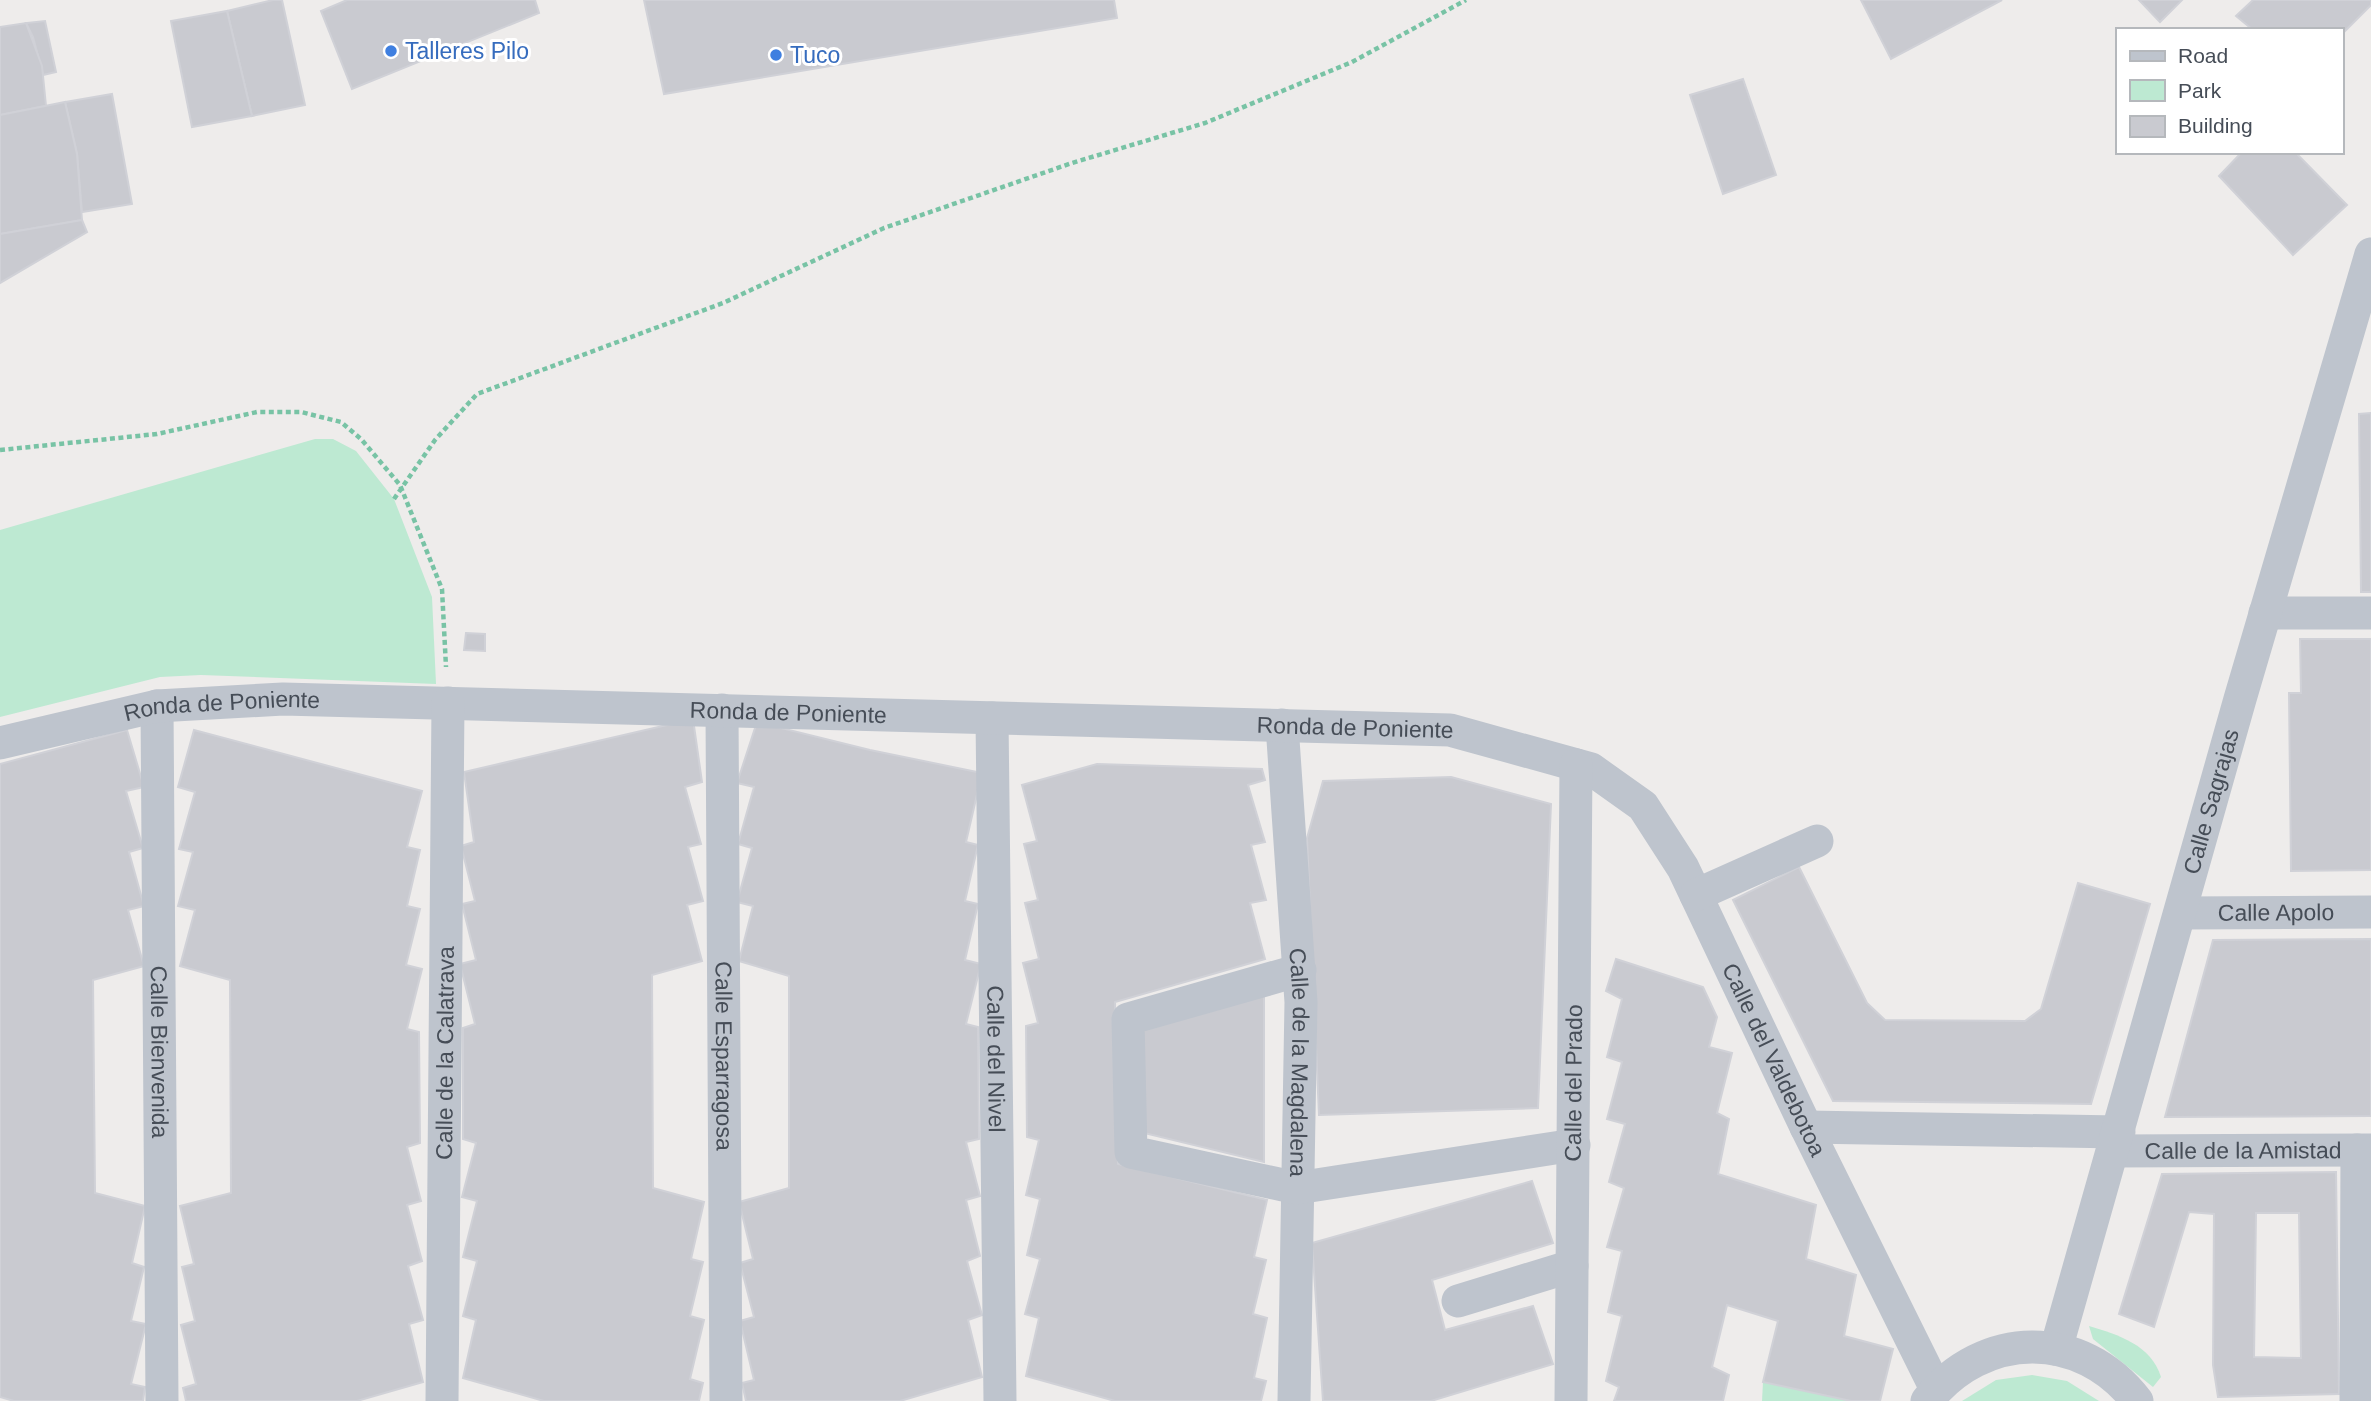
<svg xmlns="http://www.w3.org/2000/svg" width="2371" height="1401" viewBox="0 0 2371 1401" font-family="Helvetica,sans-serif">
	<rect width="100%" height="100%" fill="#eeeceb"/>
	<!-- green -->
	<g fill="#bde9d2">
		<path d="M315 439H333L356 451 394 499 432 597 436 684 201 675 160 677 0 717V530Z"/>
		<path d="M2089 1326C2119 1335 2151 1345 2161 1377L2153 1387 2093 1339Z"/>
		<path d="M2032 1375 2067 1381 2099 1401H1962L1996 1380Z"/>
		<path d="M1763 1382 1851 1401H1762Z"/>
	</g>
	<!-- building -->
	<g fill="#c9cad0" stroke="#d0d1d7" stroke-width="2" fill-rule="evenodd">
		<path d="M273 0H282L305 105 252 116 227 11Z"/>
		<path d="M347 0H535L539 13 352 89 321 11Z"/>
		<path d="M644 0H1114L1117 18 664 94Z"/>
		<path d="M1861 0H2002L1891 59Z"/>
		<path d="M2139 0H2182L2160 22Z"/>
		<path d="M2253 0H2371V5L2341 35V30H2253L2236 16Z"/>
		<path d="M227 11 252 116 192 127 171 21Z"/>
		<path d="M45 21 56 72 43 75 33 37 26 23Z"/>
		<path d="M26 23 42 66 46 106 0 115V27Z"/>
		<path d="M1743 79 1776 175 1723 194 1690 95Z"/>
		<path d="M112 94 132 204 82 212 77 154 65 102Z"/>
		<path d="M65 102 77 154 82 220 0 234V115Z"/>
		<path d="M2242 152H2295L2347 205 2293 255 2219 176Z"/>
		<path d="M82 220 87 232 0 283V234Z"/>
		<path d="M2371 413V592H2361L2359 414Z"/>
		<path d="M466 633 485 634V651L464 650Z"/>
		<path d="M2300 639H2371V870L2291 871 2289 693H2301Z"/>
		<path d="M693 719 702 782 685 787 701 844 688 847 703 901 687 905 702 961 652 975 653 1188 704 1202 691 1259 703 1262 690 1316 704 1320 690 1379 703 1383 699 1401H544L463 1378 476 1320 463 1316 477 1261 463 1257 477 1201 462 1197 476 1143 463 1139V1028L475 1024 460 964 476 960 462 904 475 901 461 846 474 842 464 772Z"/>
		<path d="M757 722 870 750 982 773 966 842 978 845 965 901 978 904 965 960 981 964 966 1024 978 1027 979 1139 966 1142 980 1196 966 1200 980 1256 967 1261 982 1315 968 1320 982 1377 900 1401H746L742 1383 754 1380 740 1321 754 1317 740 1263 753 1259 739 1202 789 1188V976L739 961 753 906 737 902 752 848 738 844 754 787 737 783Z"/>
		<path d="M127 730 144 787 126 791 143 848 129 852 144 906 128 910 144 966 93 980 95 1193 145 1206 132 1263 144 1267 131 1321 146 1324 131 1384 145 1387 143 1401H14L0 1397V764Z"/>
		<path d="M194 730 422 791 407 847 420 850 407 906 420 909 406 965 422 969 407 1029 419 1032 420 1143 407 1147 421 1201 407 1205 422 1261 408 1266 423 1320 409 1324 423 1382 357 1401H186L183 1388 196 1384 181 1325 195 1321 182 1267 194 1264 180 1206 231 1193 230 980 180 966 195 910 178 906 193 852 179 849 195 792 178 787Z"/>
		<path d="M1097 764 1262 769 1265 780 1248 785 1265 842 1251 845 1266 900 1250 903 1265 959 1115 1002 1118 1164 1267 1200 1254 1257 1266 1260 1253 1314 1267 1318 1254 1378 1266 1381 1261 1401H1115L1026 1376 1039 1318 1025 1314 1040 1259 1027 1255 1040 1199 1026 1195 1039 1140 1027 1137 1026 1026 1038 1023 1023 963 1039 959 1025 903 1038 900 1024 844 1037 841 1022 785Z"/>
		<path d="M1451 777 1551 804 1538 1108 1319 1115 1307 838 1323 781Z"/>
		<path d="M1799 867 1867 1003 1885 1020 2025 1021 2041 1009 2078 883 2150 904 2091 1104 1833 1101 1733 900Z"/>
		<path d="M2371 939V1116L2165 1117 2213 940Z"/>
		<path d="M1616 959 1703 987 1717 1017 1709 1047 1732 1053 1717 1113 1729 1119 1718 1174 1816 1205 1806 1259 1856 1275 1844 1336 1893 1349 1880 1401H1851L1763 1382 1778 1321 1727 1305 1712 1367 1729 1375 1723 1401H1614L1619 1387 1606 1381 1622 1316 1608 1312 1622 1251 1607 1247 1624 1188 1609 1182 1625 1124 1607 1119 1622 1062 1607 1057 1622 999 1606 991Z"/>
		<path d="M1264 989V1162L1140 1132 1138 1023Z"/>
		<path d="M2336 1172 2339 1394 2218 1397 2213 1365 2214 1214 2189 1212 2154 1327 2119 1314 2162 1174ZM2256 1213H2299L2301 1358 2254 1357Z"/>
		<path d="M1532 1181 1553 1243 1432 1280 1445 1330 1533 1306 1553 1364 1431 1401H1323L1312 1243Z"/>
	</g>
	<g fill="none" stroke-linecap="round" stroke-linejoin="round">
		<!-- path -->
		<g stroke="#78c3a5" stroke-width="4.5" stroke-dasharray="5 3.5" stroke-linecap="butt">
			<path d="M0 450 157 434 257 412H301L341 422 361 439 400 485 442 589 446 667"/>
			<path d="M394 499 435 440 477 394 723 303 884 228 1072 163 1205 123 1352 62 1466 0"/>
		</g>
		<!-- street -->
		<g stroke="#bec4cd" stroke-width="33">
			<path d="M2265 613H2371"/>
			<path id="s1" d="M157 706 162 1401"/>
			<path id="s2" d="M722 710 726 1401"/>
			<path id="s3" d="M992 718 1000 1401"/>
			<path id="s4" d="M1282 725 1301 1002 1294 1401"/>
			<path id="s5" d="M0 743 157 706 283 699 1450 730 1591 769 1643 806 1683 868 1806 1127 1936 1389"/>
			<path d="M1696 895 1817 841"/>
			<path id="s6" d="M2180 913 2371 912"/>
			<path d="M1300 970 1128 1019 1131 1152 1297 1188 1574 1145"/>
			<path d="M1806 1127 2119 1132"/>
			<path id="s7" d="M2113 1151 2371 1150"/>
			<path d="M1458 1301 1572 1266"/>
			<path id="s8" d="M2056 1349 2240 699 2371 254"/>
			<path id="s9" d="M442 1401 448 703"/>
			<path id="s10" d="M1571 1401 1576 765"/>
			<path d="M1927 1401C1983 1330 2081 1328 2137 1401"/>
			<path d="M2356 1401 2357 1150"/>
		</g>
	</g>
	<!-- markers -->
	<g fill="#3f7fe0" stroke="#fff" stroke-width="2.5">
		<circle cx="391" cy="51" r="7"/>
		<circle cx="776" cy="55" r="7"/>
	</g>
	<g text-anchor="middle" dominant-baseline="central" stroke-width="6" stroke-linejoin="round" paint-order="stroke">
		<!-- shop labels -->
		<g font-size="23" fill="#366cbe" stroke="#fff" text-anchor="start">
			<text x="405" y="51">Talleres Pilo</text>
			<text x="790" y="55">Tuco</text>
		</g>
		<!-- street labels -->
		<g font-size="23" fill="#464d57" stroke="#fff">
			<text stroke="none"><textPath href="#s5" startOffset="226">Ronda de Poniente</textPath></text>
			<text stroke="none"><textPath href="#s5" startOffset="793">Ronda de Poniente</textPath></text>
			<text stroke="none"><textPath href="#s5" startOffset="1360">Ronda de Poniente</textPath></text>
			<text stroke="none"><textPath href="#s8" startOffset="569">Calle Sagrajas</textPath></text>
			<text stroke="none"><textPath href="#s6" startOffset="96">Calle Apolo</textPath></text>
			<text stroke="none"><textPath href="#s9" startOffset="348">Calle de la Calatrava</textPath></text>
			<text stroke="none"><textPath href="#s1" startOffset="346">Calle Bienvenida</textPath></text>
			<text stroke="none"><textPath href="#s2" startOffset="346">Calle Esparragosa</textPath></text>
			<text stroke="none"><textPath href="#s3" startOffset="341">Calle del Nivel</textPath></text>
			<text stroke="none"><textPath href="#s5" startOffset="1951">Calle del Valdebotoa</textPath></text>
			<text stroke="none"><textPath href="#s4" startOffset="338">Calle de la Magdalena</textPath></text>
			<text stroke="none"><textPath href="#s10" startOffset="318">Calle del Prado</textPath></text>
			<text stroke="none"><textPath href="#s7" startOffset="130">Calle de la Amistad</textPath></text>
		</g>
	</g>
	<!-- legend -->
	<rect x="2116" y="28" width="228" height="126" fill="#ffffff" stroke="#b5b8bc" stroke-width="2"/>
	<rect x="2130" y="51" width="35" height="10" fill="#bec4cd" stroke="#b5b8bc" stroke-width="2"/>
	<text x="2178" y="63" font-size="21" fill="#464d57">Road</text>
	<rect x="2130" y="80" width="35" height="21" fill="#bde9d2" stroke="#b5b8bc" stroke-width="2"/>
	<text x="2178" y="98" font-size="21" fill="#464d57">Park</text>
	<rect x="2130" y="116" width="35" height="21" fill="#c9cad0" stroke="#b5b8bc" stroke-width="2"/>
	<text x="2178" y="133" font-size="21" fill="#464d57">Building</text>
</svg>
